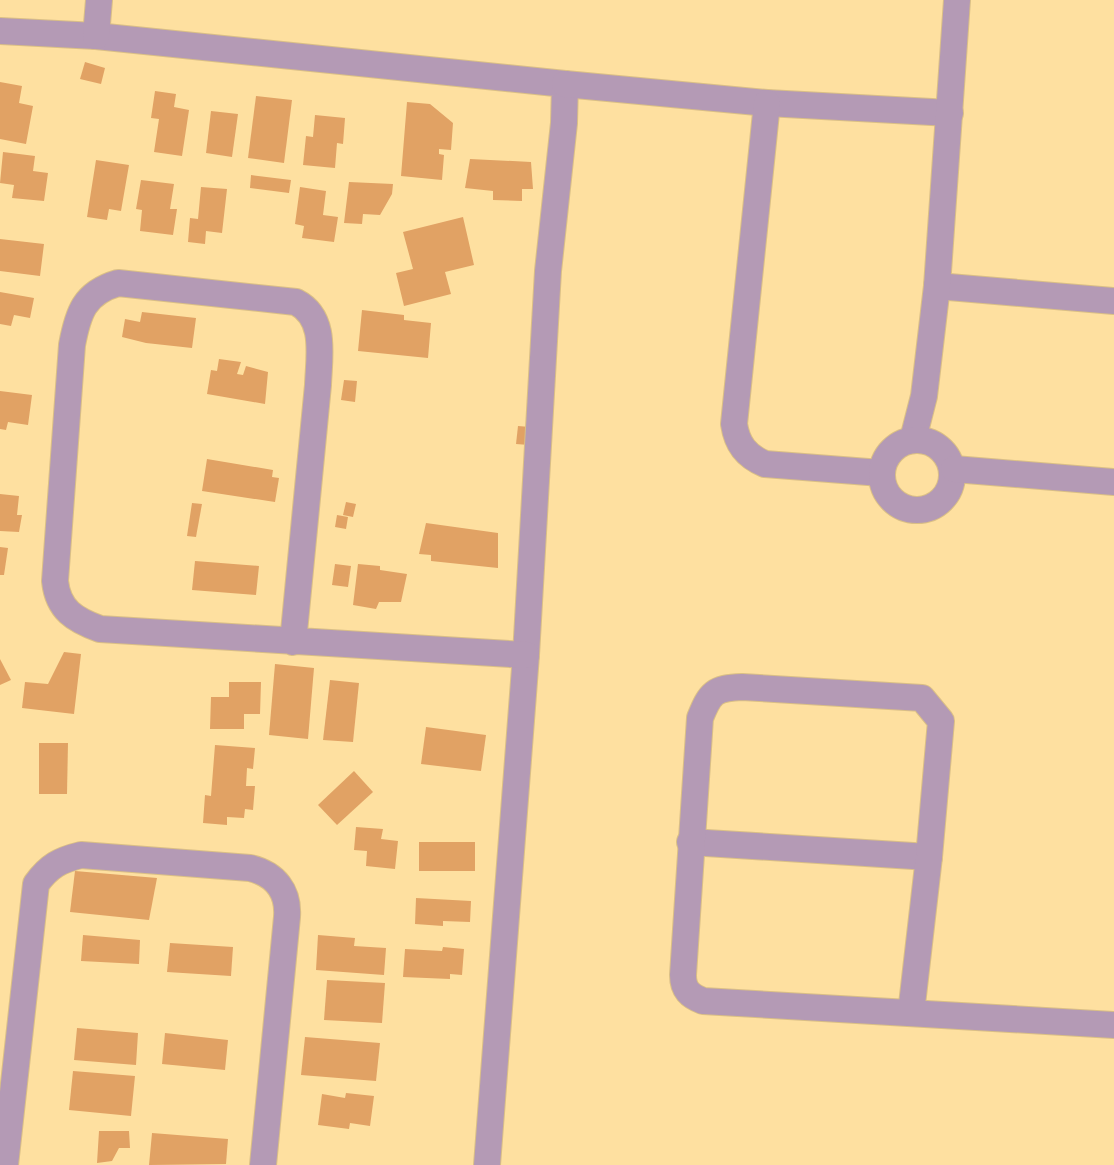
<svg xmlns="http://www.w3.org/2000/svg" width="1114" height="1165" viewBox="0 0 1114 1165" font-family="Mulish,sans-serif">
	<rect width="100%" height="100%" fill="#fee0a0"/>
	<!-- building -->
	<g fill="#e1a264">
		<path d="M85 62 105 68 101 84 80 79Z"/>
		<path d="M0 82 22 86 19 103 33 106 26 144 0 139Z"/>
		<path d="M155 91 176 94 174 107 189 110 182 156 154 152 159 119 151 118Z"/>
		<path d="M256 96 292 100 284 163 248 158Z"/>
		<path d="M407 102 430 104 453 123 451 150 439 149V154L444 155 442 180 401 176Z"/>
		<path d="M211 111 238 114 232 157 206 153Z"/>
		<path d="M315 115 345 118 343 144 337 143 335 168 303 165 306 136 313 137Z"/>
		<path d="M3 152 35 156 33 171 48 173 44 201 12 198 14 185 0 183Z"/>
		<path d="M470 159 531 162 533 189H522V201L493 200V191L465 188Z"/>
		<path d="M96 160 129 165 121 211 109 209 107 220 87 217Z"/>
		<path d="M251 175 291 180 289 193 250 188Z"/>
		<path d="M141 180 174 184 170 209H177L173 235 140 231 142 210 136 209Z"/>
		<path d="M349 182 393 184 392 194 380 215 363 214 362 224 344 223Z"/>
		<path d="M201 187 227 189 222 233 206 231 205 244 188 242 190 218 198 219Z"/>
		<path d="M300 187 326 191 323 215 338 217 334 242 302 238 304 226 295 224Z"/>
		<path d="M463 217 474 265 445 272 451 294 404 306 396 273 413 269 403 232Z"/>
		<path d="M0 239 44 244 40 276 0 271Z"/>
		<path d="M0 292 34 298 30 318 14 315 11 326 0 324Z"/>
		<path d="M362 310 404 315V320L431 323 428 358 358 351Z"/>
		<path d="M142 312 196 318 192 348 146 343 122 337 125 319 140 322Z"/>
		<path d="M219 359 241 362 237 374 243 375 246 366 268 372 265 404 207 394 211 370 217 371Z"/>
		<path d="M344 380 357 381 355 402 341 400Z"/>
		<path d="M0 391 32 395 28 425 8 422 6 430 0 429Z"/>
		<path d="M518 426 530 427 529 445 516 444Z"/>
		<path d="M207 459 273 470 272 477 279 478 275 502 202 491Z"/>
		<path d="M0 494 19 496 17 515H22L19 532 0 531Z"/>
		<path d="M346 502 356 504 353 517 343 515Z"/>
		<path d="M192 503 202 504 196 537 187 536Z"/>
		<path d="M337 515 348 517 346 529 335 527Z"/>
		<path d="M426 523 498 533V568L431 561V555L419 554Z"/>
		<path d="M0 547 8 548 4 575H0Z"/>
		<path d="M195 561 259 566 256 595 192 590Z"/>
		<path d="M335 564 351 566 348 587 332 585Z"/>
		<path d="M358 564 380 566V570L407 574 401 602H379L376 609 353 605Z"/>
		<path d="M64 652 81 654 74 714 22 708 25 682 48 684Z"/>
		<path d="M0 659 11 680 0 685Z"/>
		<path d="M275 664 314 668 308 739 269 735Z"/>
		<path d="M330 680 359 683 353 742 323 740Z"/>
		<path d="M229 682H261L260 714H244V729H210L211 697H229Z"/>
		<path d="M426 727 486 735 481 771 421 764Z"/>
		<path d="M39 743H68L67 794H39Z"/>
		<path d="M215 745 255 748 253 769 247 768 246 786H255L253 810 245 809 244 818 227 817V825L203 823 205 795 211 796Z"/>
		<path d="M354 771 373 792 337 825 318 805Z"/>
		<path d="M356 827 383 829 381 839 398 841 395 869 366 866 367 851 354 850Z"/>
		<rect x="419" y="842" width="56" height="29"/>
		<path d="M75 871 157 878 149 920 70 912Z"/>
		<path d="M416 898 471 901 470 922 443 921V926L415 924Z"/>
		<path d="M83 935 140 940 139 964 81 961Z"/>
		<path d="M318 935 355 938 354 946 386 948 384 975 316 970Z"/>
		<path d="M170 943 233 947 231 976 167 972Z"/>
		<path d="M443 947 464 949 462 975 450 974V979L403 977 405 949 442 951Z"/>
		<path d="M327 980 385 983 382 1023 324 1020Z"/>
		<path d="M77 1028 138 1033 136 1065 74 1060Z"/>
		<path d="M165 1033 228 1040 225 1070 162 1064Z"/>
		<path d="M305 1037 380 1043 376 1081 301 1075Z"/>
		<path d="M73 1071 135 1076 131 1116 69 1110Z"/>
		<path d="M346 1093 374 1096 370 1126 350 1123 349 1129 318 1125 322 1094 345 1098Z"/>
		<path d="M99 1131H129L130 1148H119L112 1161 97 1163Z"/>
		<path d="M152 1133 228 1139 226 1164 149 1165Z"/>
	</g>
	<g fill="none" stroke-linecap="round" stroke-linejoin="round">
		<!-- minor casing -->
		<g stroke="#dabf86" stroke-width="28">
			<g id="minor">
				<path d="M0 31 96 36 565 84 564 123 548 271 526 655 487 1165"/>
				<path d="M96 36 99 0"/>
				<path d="M565 84 767 103 950 113"/>
				<path d="M767 103 734 424C737 444 746 456 765 464L881 473"/>
				<path d="M937 286 1114 301"/>
				<path d="M913 439 924 396 937 286 957 0"/>
				<circle cx="917" cy="475" r="35"/>
				<path d="M954 469 1114 482"/>
				<path d="M293 642 318 385C319 356 327 318 296 302L118 283C84 293 78 313 72 345L55 581C58 610 75 620 100 629L526 655"/>
				<path d="M690 842 929 857"/>
				<path d="M911 1013 929 857 941 721 922 698 742 687C714 688 710 693 700 718L683 975C683 990 690 996 703 1001L1114 1025"/>
				<path d="M5 1165 36 884C49 866 60 860 81 855L250 868C275 874 289 891 287 917L263 1165"/>
			</g>
		</g>
		<!-- minor -->
		<use href="#minor" stroke="#b49ab5" stroke-width="26"/>
	</g>
</svg>
